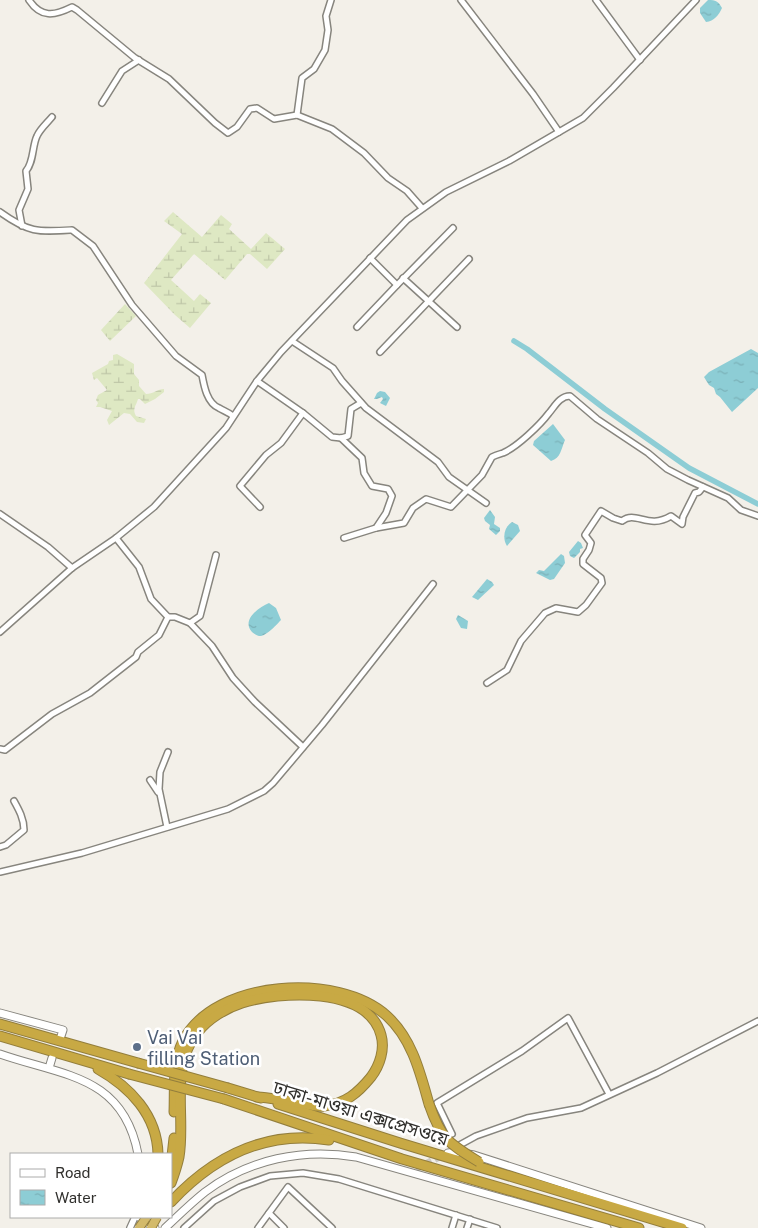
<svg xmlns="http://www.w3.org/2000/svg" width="758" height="1228" viewBox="0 0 758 1228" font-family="'Public Sans','Noto Sans Bengali',sans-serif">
	<defs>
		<pattern id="wetland-marsh" width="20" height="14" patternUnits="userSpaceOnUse" patternTransform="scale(1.25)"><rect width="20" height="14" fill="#dee8c3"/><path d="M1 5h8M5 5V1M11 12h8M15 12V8" fill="none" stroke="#bfc7a8"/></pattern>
		<pattern id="water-ripples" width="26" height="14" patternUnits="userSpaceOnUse" patternTransform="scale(1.25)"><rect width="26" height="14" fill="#8dcdd5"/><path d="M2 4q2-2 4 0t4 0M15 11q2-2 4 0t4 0" fill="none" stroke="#7ab0b7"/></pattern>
	</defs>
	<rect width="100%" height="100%" fill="#f3f0e9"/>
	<!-- wetland -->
	<g fill="url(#wetland-marsh)">
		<path d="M173 212 202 237 221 215 232 224 229 229 251 249 266 233 285 249 267 269 250 254H247L225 280 194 254 171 280 194 301 200 294 211 303 190 328 175 315 144 283 182 234 164 221Z"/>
		<path d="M125 304 136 316 110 341 101 330Z"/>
		<path d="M117 354 134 364V374L139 380V386L146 394C153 394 158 389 164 389V392L155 399 145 404 140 399H138C136 406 132 409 136 416L146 419 144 423 137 422 130 414 124 413 109 425 107 420 112 411 100 407H96L98 403 96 400 98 395 107 390 97 378 94 380 92 373 108 364 109 361 113 360V355Z"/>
	</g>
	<!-- water -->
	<g fill="url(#water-ripples)">
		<path d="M708 0C716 0 718 1 722 8 719 15 714 21 706 22L700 13V8Z"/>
		<path d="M751 349 758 353V388L732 412 720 397 716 394 714 388 709 385 704 377 709 372Z"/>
		<path d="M380 391 385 392 390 398 386 406 380 403 383 399 382 397 377 399H374L377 393Z"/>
		<path d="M553 424 565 440C561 449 561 458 551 461L533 445 534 441Z"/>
		<path d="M490 510 495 517 494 524 500 528V531L496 535 489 529 490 525 485 521 484 518Z"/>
		<path d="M512 522 518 525 520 531 507 546C502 538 504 527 512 522Z"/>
		<path d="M578 541 581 543 583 548 580 549V552L574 558 570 556 569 552Z"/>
		<path d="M561 554 564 556 565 563 554 579 550 580 536 573 539 570 544 571Z"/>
		<path d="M487 579 492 582 494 585 478 600 472 597Z"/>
		<path d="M269 603 276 608 281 620C277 624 266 637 259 636 258 636 253 633 252 632 241 620 259 607 269 603Z"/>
		<path d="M458 615 468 621 467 629 461 628 456 619Z"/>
	</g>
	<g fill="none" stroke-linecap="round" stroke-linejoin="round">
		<!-- canal -->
		<path stroke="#8dcdd5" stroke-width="5.5" d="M514 341 527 349 605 409 689 468 758 504"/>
		<!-- secondary-tunnel -->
		<path stroke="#ccc9c3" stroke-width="7" stroke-dasharray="7 3.5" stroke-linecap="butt" d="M416 1169 445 1154"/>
		<!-- minor casing -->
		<g stroke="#87857e" stroke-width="8">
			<g id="minor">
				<path d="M29 0C41 18 54 16 72 7L77 10 135 58 169 79 215 123 228 133 237 127 250 109 257 108 274 119 297 115 332 129 364 153 388 178 407 191 422 208"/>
				<path d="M461 0 533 94 559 132"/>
				<path d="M596 0 640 60"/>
				<path d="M102 103 122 71 139 60"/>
				<path d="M297 115 302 78 314 69 325 50 328 30 326 16 331 0"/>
				<path d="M0 212C29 233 38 232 72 230L93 246 132 305 176 356 202 375C204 386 207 403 219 408 224 411 228 412 233 416"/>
				<path d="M22 226 19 210 28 189 26 171C34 162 32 146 37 136 40 129 47 123 52 117"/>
				<path d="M370 258 397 285 453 228"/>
				<path d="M403 278 457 327"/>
				<path d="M357 327 397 285"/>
				<path d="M292 341 333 368 342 381 366 408 438 462 449 477 486 503"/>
				<path d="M380 352 469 259"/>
				<path d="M257 381 303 413 332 437 341 438 348 436 351 409 361 403"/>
				<path d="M341 438 362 458 364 473 372 486 388 489 392 496 386 513 376 528 344 538"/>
				<path d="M260 507 240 486 266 455 281 443 303 413"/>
				<path d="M0 514 48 547 72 568"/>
				<path d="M376 528 404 523 413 508 426 499 451 507 482 475 492 457C496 455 500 454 503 453 517 447 540 425 549 413 555 406 560 396 570 396L597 419 648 453 667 469 688 480 728 498 741 510 758 516"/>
				<path d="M168 617H175L190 623 200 616 216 555"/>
				<path d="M190 623 212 646 233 678 255 702 303 747"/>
				<path d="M0 632 72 568 116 538 154 507 226 428 257 381 281 352 407 220 446 192 509 161 583 118 613 88 696 0"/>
				<path d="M487 683 507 670 521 641 545 613 556 608 578 612 586 605 602 583 601 578 583 564V559L589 550 591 543 585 535 601 511 613 518 622 521C636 510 648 530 671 516L682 524 683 517 695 493 699 492 703 487"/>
				<path d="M0 749 5 750 52 714 90 693 136 657 138 652 159 635 168 617 151 599 139 567 116 538"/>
				<path d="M150 780 158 792"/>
				<path d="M167 827 159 789 160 772 168 752"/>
				<path d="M0 847 6 845 24 830C24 819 19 810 14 801"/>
				<path d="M0 872 82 853 228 809 264 791 273 783 322 725 433 584"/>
				<path d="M452 1134 437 1103 522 1051 568 1018 609 1094"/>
				<path d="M456 1147 476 1136 527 1118 581 1108 657 1073 758 1021"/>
				<path d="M269 1213 284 1228"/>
				<path d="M184 1228 214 1201 240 1187 270 1176 303 1173 339 1179 497 1228"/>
				<path d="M258 1228 288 1187 332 1228"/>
				<path d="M452 1228 456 1215"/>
				<path d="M467 1228 470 1219"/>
			</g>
		</g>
		<!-- tertiary casing -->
		<g stroke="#87857e" stroke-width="8">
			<path id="tertiary" d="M130 1228 135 1217"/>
		</g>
		<!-- secondary casing -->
		<g stroke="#87857e" stroke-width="9">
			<g id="secondary">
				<path d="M0 1013 63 1030 61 1036"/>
				<path d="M0 1054C63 1076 123 1075 138 1154"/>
				<path d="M49 1068 52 1058"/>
				<path d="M448 1153 456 1152 474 1155 701 1228"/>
				<path d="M139 1217 155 1228"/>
				<path d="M165 1228C178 1216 191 1203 205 1192 249 1159 303 1148 356 1157L607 1228"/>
			</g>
		</g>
		<!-- motorway casing -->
		<g stroke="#937e3c" stroke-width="11">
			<g id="motorway">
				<path d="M0 1024 138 1063"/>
				<path d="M0 1036 129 1074"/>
				<path d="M98 1069C130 1087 157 1115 158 1154"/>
				<path d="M228 1088 261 1098"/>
				<path d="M224 1099 402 1159 639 1228"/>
				<path d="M278 1104 400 1143 682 1228"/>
				<path d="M174 1112C175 1088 172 1063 183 1041 215 979 339 972 387 1016 412 1039 420 1072 429 1104"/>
				<path d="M171 1165 174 1138"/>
				<path d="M171 1183C174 1175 177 1166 179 1157 186 1117 169 1066 198 1032 208 1019 226 1008 242 1003 279 991 368 986 381 1035 385 1049 380 1065 371 1077 358 1093 345 1104 324 1106 318 1107 311 1105 305 1104 289 1101 273 1098 257 1097"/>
				<path d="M171 1202C214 1156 266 1130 329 1140"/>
			</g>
		</g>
		<!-- minor -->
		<use href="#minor" stroke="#fff" stroke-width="5"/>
		<!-- tertiary -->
		<use href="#tertiary" stroke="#fff" stroke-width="5.5"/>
		<!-- secondary -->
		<use href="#secondary" stroke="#fff" stroke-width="7"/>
		<!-- motorway -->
		<use href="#motorway" stroke="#c8a944" stroke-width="9"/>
		<!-- trunk-bridge casing -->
		<g stroke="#937e3c" stroke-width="10" stroke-linecap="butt">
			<g id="trunk-bridge">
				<path d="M139 1228 146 1218"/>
				<path d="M151 1228 157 1217"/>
			</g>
		</g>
		<!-- motorway-bridge casing -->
		<g stroke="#937e3c" stroke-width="11" stroke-linecap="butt">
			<g id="motorway-bridge">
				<path d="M138 1063 228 1088"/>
				<path d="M129 1074 224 1099"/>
				<path d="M429 1104C441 1139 448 1143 479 1162"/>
			</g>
		</g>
		<!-- trunk-bridge -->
		<use href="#trunk-bridge" stroke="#d3ba6a" stroke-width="8"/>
		<!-- motorway-bridge -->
		<use href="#motorway-bridge" stroke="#c8a944" stroke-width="9"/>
	</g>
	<!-- markers -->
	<circle fill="#5c6f8a" stroke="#fff" stroke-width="2" cx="137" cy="1047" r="5"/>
	<g text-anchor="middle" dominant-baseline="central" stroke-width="5" stroke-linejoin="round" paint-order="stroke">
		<!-- service labels -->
		<g font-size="18" fill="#4e5e75" stroke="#fff" text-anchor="start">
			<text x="147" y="1037">Vai Vai<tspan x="147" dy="21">filling Station</tspan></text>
		</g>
		<!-- street labels -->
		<g font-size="18" fill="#302f2c" stroke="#fff">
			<text transform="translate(361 1113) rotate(17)">ঢাকা-মাওয়া এক্সপ্রেসওয়ে</text>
		</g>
	</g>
	<!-- legend -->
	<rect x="10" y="1153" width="162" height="65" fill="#ffffff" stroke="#acacab"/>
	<rect x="20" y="1169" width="25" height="8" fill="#ffffff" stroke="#acacab"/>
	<text x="55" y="1178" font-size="15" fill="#302f2c">Road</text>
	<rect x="20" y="1190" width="25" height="15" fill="url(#water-ripples)" stroke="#acacab"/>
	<text x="55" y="1203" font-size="15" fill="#302f2c">Water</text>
</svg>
